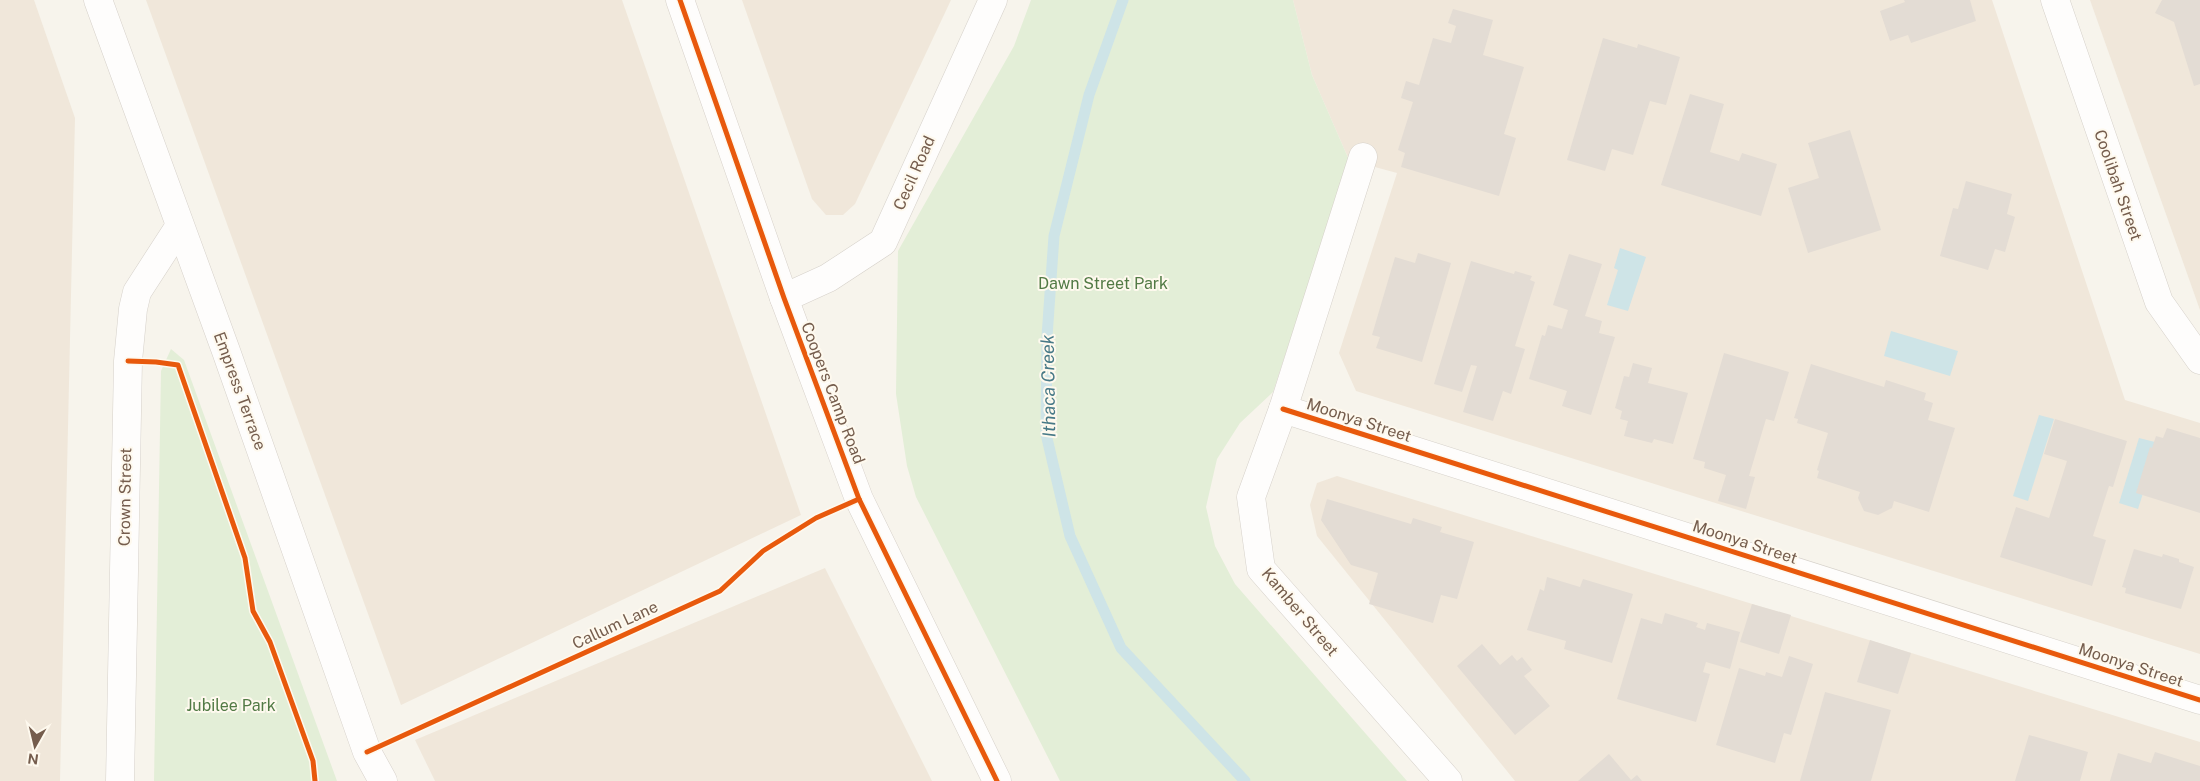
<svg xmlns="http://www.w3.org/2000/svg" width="2200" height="781" viewBox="0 0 2200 781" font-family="'Public Sans',sans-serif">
	<rect width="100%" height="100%" fill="#f7f4ec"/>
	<!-- residential -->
	<g fill="#f0e7da">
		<path d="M0 0H34L75 118 60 781H0Z"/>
		<path d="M146 0H622L801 515 401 705Z"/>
		<path d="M742 0H951L855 204 843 215H826L812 199Z"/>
		<path d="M1293 0H1992L2125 400 2200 423V654L1356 391 1339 353 1397 173 1349 160 1312 75Z"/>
		<path d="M2090 0H2200V310Z"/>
		<path d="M1337 476 2200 742V781H1515L1317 536 1310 505 1317 483Z"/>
		<path d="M825 568 932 781H435L415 740Z"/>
	</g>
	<!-- green -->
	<g fill="#e3eed7">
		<path d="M1031 0H1293L1312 75 1349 160 1273 392 1240 423 1217 459 1206 507 1215 546 1235 584 1407 781H1060L916 497 907 466 896 394 898 251 1014 46Z"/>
		<path d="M171 349 184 360 337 781H154L161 371Z"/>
	</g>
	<!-- water -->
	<g fill="#cee4e7">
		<path d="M1620 248 1646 257 1628 311 1607 305 1618 270 1614 268Z"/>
		<path d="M1891 331 1958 351 1950 376 1884 356Z"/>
		<path d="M2039 415 2054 419 2028 501 2013 496Z"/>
		<path d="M2139 438 2159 443 2138 509 2119 503Z"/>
	</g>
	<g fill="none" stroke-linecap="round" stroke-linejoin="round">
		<!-- stream -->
		<path stroke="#cee4e7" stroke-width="11" d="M1123 0 1089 95 1054 236 1047 337 1046 434 1070 536 1121 648 1245 781"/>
	</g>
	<!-- building -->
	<g fill="#e3dcd4">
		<path d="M1904 0H1970L1976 21 1911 43 1908 35 1890 41 1880 11 1905 2Z"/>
		<path d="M2162 0H2200V84L2194 86 2174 22 2155 13Z"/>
		<path d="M1453 9 1493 20 1483 55 1524 67 1504 134 1516 138 1499 196 1401 167 1405 153 1398 150 1413 102 1401 98 1406 81 1419 85 1433 38 1451 43 1456 26 1448 23Z"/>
		<path d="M1603 38 1637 48 1638 44 1680 57 1666 105 1650 101 1633 155 1612 149 1605 171 1567 160Z"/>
		<path d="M1690 94 1724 104 1710 152 1739 161 1742 153 1777 164 1761 216 1661 185Z"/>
		<path d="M1850 130 1881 230 1808 253 1788 188 1819 178 1808 143Z"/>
		<path d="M1966 181 2012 194 2007 214 2015 217 2005 252 1995 249 1988 270 1940 256 1953 208 1958 209Z"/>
		<path d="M1418 253 1451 263 1422 362 1376 348 1380 337 1372 335 1395 257 1415 263Z"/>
		<path d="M1569 254 1602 264 1585 316 1602 321 1599 333 1615 337 1591 415 1562 406 1567 391 1529 379 1542 335 1545 336 1548 325 1562 329 1568 310 1553 305Z"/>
		<path d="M1471 261 1514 274 1515 271 1532 276 1530 280 1535 282 1515 346 1525 349 1511 394 1503 391 1493 421 1463 412 1477 366 1471 365 1462 392 1434 384Z"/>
		<path d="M1724 353 1789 372 1774 421 1766 419 1749 476 1755 477 1746 509 1718 501 1726 475 1704 468 1705 462 1693 459Z"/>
		<path d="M1633 363 1652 368 1648 383 1688 393 1673 444 1654 439 1652 443 1624 436 1628 421 1620 419 1622 411 1615 408 1624 376 1629 377Z"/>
		<path d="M1811 364 1884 387 1886 380 1926 393 1924 400 1933 403 1928 420 1955 428 1929 512 1894 501 1892 508 1878 515 1864 511 1858 498 1860 492 1817 478 1819 471 1817 470 1828 433 1797 423 1798 419 1794 418Z"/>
		<path d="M2055 419 2127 441 2113 487 2109 486 2093 536 2106 540 2092 586 2000 557 2016 507 2049 518 2067 461 2044 454Z"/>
		<path d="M2167 428 2200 438V513L2136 493 2150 447 2152 448 2156 436 2163 438Z"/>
		<path d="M1327 499 1411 524 1413 518 1442 527 1440 532 1474 542 1457 599 1441 595 1433 623 1369 604 1378 573 1351 565 1321 520Z"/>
		<path d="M2134 549 2162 557 2163 554 2179 559V562L2194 567 2181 609 2125 593 2126 588 2122 587Z"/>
		<path d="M1547 577 1580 587 1583 579 1633 594 1612 663 1564 649 1566 641 1527 630 1540 589 1544 591Z"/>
		<path d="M1752 604 1791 615 1779 654 1740 642Z"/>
		<path d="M1665 613 1698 623 1696 627 1705 630 1707 623 1740 632 1730 669 1706 662 1703 672 1710 674 1696 722 1617 699 1641 618 1662 624Z"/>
		<path d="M1870 640 1911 653 1898 694 1857 682Z"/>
		<path d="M1482 644 1500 665 1512 655 1517 661 1522 657 1532 670 1524 676 1550 706 1515 735 1457 666Z"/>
		<path d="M1789 656 1813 664 1791 735 1784 733 1775 763 1716 745 1739 668 1765 676 1766 672 1782 677Z"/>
		<path d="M1825 692 1891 710 1871 781H1800Z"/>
		<path d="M2029 735 2088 752 2080 781H2015Z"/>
		<path d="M2155 752 2200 766V781H2110L2118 753 2151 763Z"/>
		<path d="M1609 754 1631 780 1637 775 1642 781H1578Z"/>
	</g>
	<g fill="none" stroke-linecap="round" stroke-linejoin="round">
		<!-- minor casing -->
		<g stroke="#d6d1ca" stroke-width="29">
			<g id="minor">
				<path d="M98 0 226 351 367 752 383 781"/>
				<path d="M2055 0 2159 302 2200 360"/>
				<path d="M1363 157 1283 409 1251 497 1261 569 1448 781"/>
				<path d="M784 298 828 278 883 242 993 0"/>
				<path d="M1283 409 2200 700"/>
				<path d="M120 781 128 361 133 309 137 292 179 227"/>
			</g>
		</g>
		<!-- secondary casing -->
		<g stroke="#d7d1ca" stroke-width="29">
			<path id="secondary" d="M680 0 784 298 859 499 997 781"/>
		</g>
		<!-- minor -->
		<use href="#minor" stroke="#fefdfc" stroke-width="28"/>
		<!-- secondary -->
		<use href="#secondary" stroke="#fefdfc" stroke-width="28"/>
		<!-- cycleway casing -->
		<g stroke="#fef9ee" stroke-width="8">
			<g id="cycleway">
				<path d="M680 0 784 298 859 499 997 781"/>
				<path d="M128 361 156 362 178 365 245 558 253 611 270 642 313 761 315 781"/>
				<path d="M1283 409 2200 700"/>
				<path d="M367 752 720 591 763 551 816 518 859 499"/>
			</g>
		</g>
		<!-- cycleway -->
		<use href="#cycleway" stroke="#e8590c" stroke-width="5"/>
	</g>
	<g text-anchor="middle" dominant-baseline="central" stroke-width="4" stroke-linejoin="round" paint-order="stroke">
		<!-- street labels -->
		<g font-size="16" fill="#755d4d" stroke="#fef9ee">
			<text transform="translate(914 173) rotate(-66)">Cecil Road</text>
			<text transform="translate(2118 185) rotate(71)">Coolibah Street</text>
			<text transform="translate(240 391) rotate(70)">Empress Terrace</text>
			<text transform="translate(833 393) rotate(69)">Coopers Camp Road</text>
			<text transform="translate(1359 420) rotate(18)">Moonya Street</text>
			<text transform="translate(125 497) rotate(-89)">Crown Street</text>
			<text transform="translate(1745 542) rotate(18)">Moonya Street</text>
			<text transform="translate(1300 612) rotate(50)">Kamber Street</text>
			<text transform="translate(615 625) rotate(-25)">Callum Lane</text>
			<text transform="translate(2131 665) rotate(18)">Moonya Street</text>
		</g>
		<!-- park labels -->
		<g font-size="16" fill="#527a45" stroke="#fef9ee">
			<text x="1103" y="283">Dawn Street Park</text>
			<text x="231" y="705">Jubilee Park</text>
		</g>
		<!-- water labels -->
		<g font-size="18" font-style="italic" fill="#477987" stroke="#fef9ee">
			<text transform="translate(1048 386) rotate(-91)">Ithaca Creek</text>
		</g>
	</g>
	<!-- north arrow -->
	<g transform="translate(35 746) rotate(188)" stroke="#fef9ee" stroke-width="4" paint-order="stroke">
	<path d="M0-4L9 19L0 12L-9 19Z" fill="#755d4d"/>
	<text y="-8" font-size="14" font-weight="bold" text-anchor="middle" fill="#755d4d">N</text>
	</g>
</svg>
